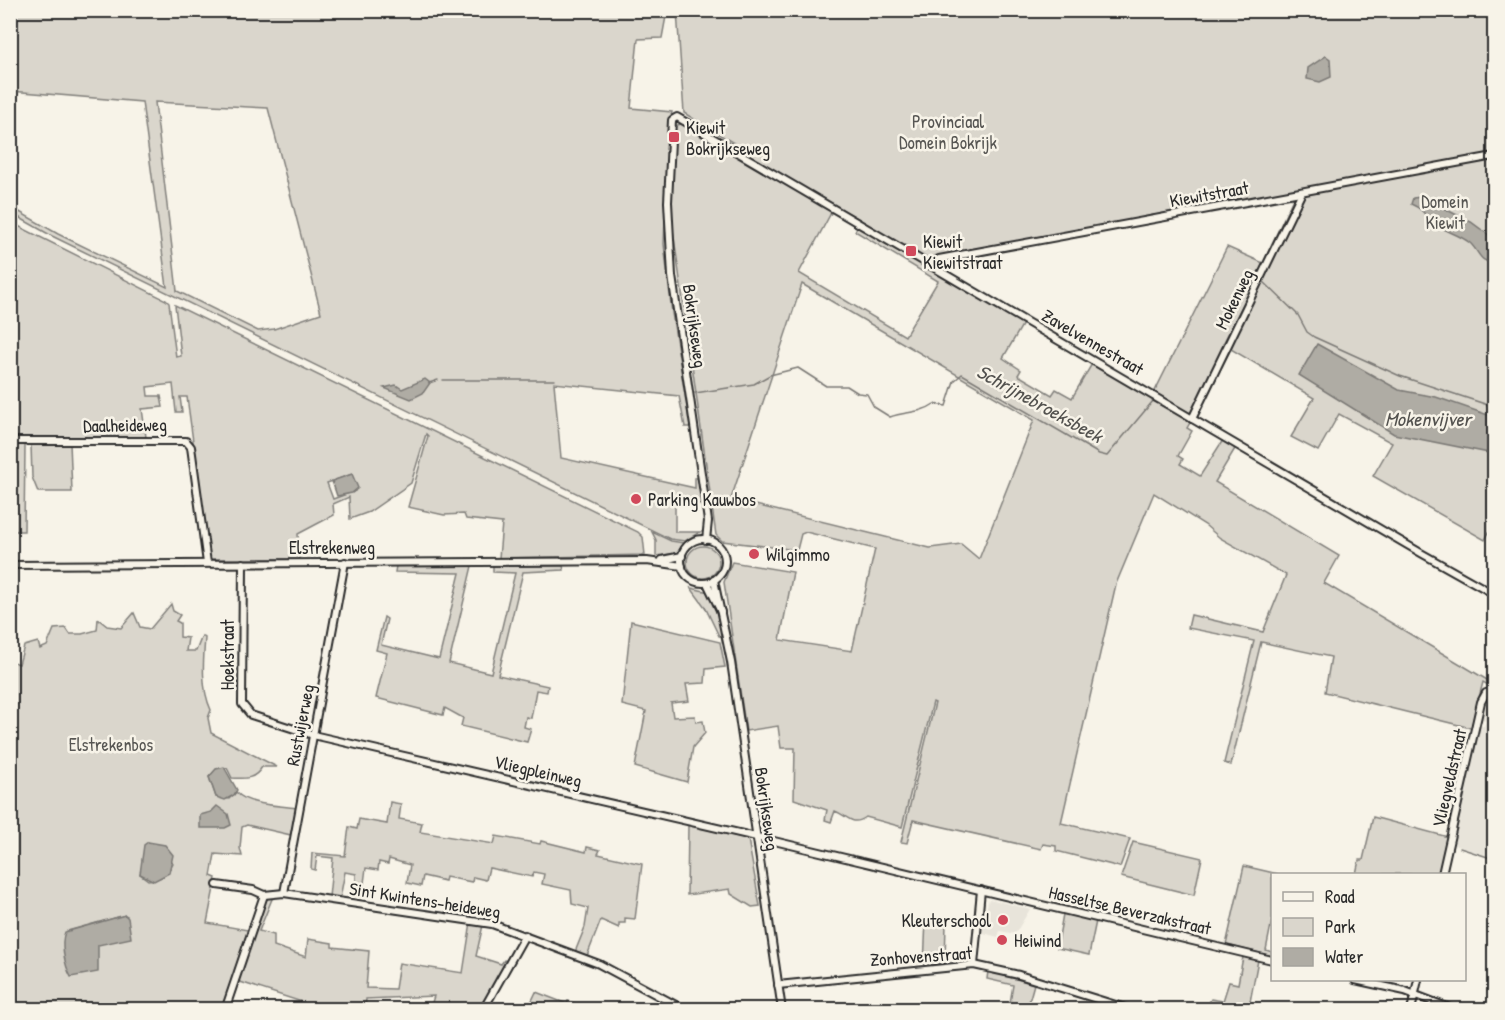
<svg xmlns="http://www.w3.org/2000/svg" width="1505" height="1020" viewBox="0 0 1505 1020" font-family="'Patrick Hand',sans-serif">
	<rect width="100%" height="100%" fill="#f7f3e8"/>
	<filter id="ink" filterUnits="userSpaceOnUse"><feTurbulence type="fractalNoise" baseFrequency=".0167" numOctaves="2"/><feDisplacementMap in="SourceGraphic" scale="12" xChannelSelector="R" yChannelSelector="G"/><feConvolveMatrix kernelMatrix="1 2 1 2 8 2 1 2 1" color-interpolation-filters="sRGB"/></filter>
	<g filter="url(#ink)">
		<!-- built -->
		<g fill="#e8e4da">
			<path d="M1494 697V858L1452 844 1479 727 1484 726 1486 721 1482 719 1487 702Z"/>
			<path d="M989 899 1030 909 1015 934 1000 931 998 937 980 932Z"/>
		</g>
		<!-- green -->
		<g fill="#dad6cc" stroke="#82807c" stroke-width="1.5" fill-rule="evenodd">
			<path d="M10 11H667L662 38 638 39 631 108 672 112 669 124 664 244 672 313 690 427H685L679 396 554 383 561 458 695 488V478H699L703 505 675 500V532H700L685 541 670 539 52 236 11 213V207L58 234 167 287 142 102 11 91ZM155 102 268 108 321 313 274 329 258 331 177 291Z"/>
			<path d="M677 11H1494V522L1485 540 1373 476 1392 443 1339 414 1318 451 1291 437 1314 398 1231 349 1195 417 1154 393 1227 247 1263 263 1296 192 1242 202 1241 198 927 260 886 236 1024 322 1003 358 1021 370 1018 375 1052 395 1056 389 1072 398 1093 362 1191 421 1187 428 1192 431 1178 456 1183 459 1180 464 1200 476 1223 440 1236 447 1215 482 1339 556 1324 583 1494 684V688L1483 682 1471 728 1325 692 1331 657 1261 642 1231 765 1224 763 1254 641 1188 628 1191 615 1263 632 1286 575 1220 538 1205 525 1154 493 1116 584 1061 823 1130 839 1120 867 1056 851V846L1043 844 1041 849 913 820 907 843 901 842 935 703 933 702 902 827 866 817C852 827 848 816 835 811L831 822 825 820 827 810 794 799 795 748H781L778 726 746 731 724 582 732 562 793 572 780 640 852 651 875 549 806 532 801 534 797 550 722 541 716 535 671 216 675 126 683 123 832 211 799 273 905 336 938 281 855 231 861 220 746 154 747 151 684 113ZM1257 276 1263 279 1230 349 1223 344ZM802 284 1034 420 979 559 961 544 930 548 731 499Z"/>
			<path d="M10 222 166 300 169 303 176 357 181 356 175 305 638 532 643 537 645 555 499 558 502 523 466 519 464 514 444 515 408 507 428 436 426 434 411 483 369 512 350 519 349 497 333 504 334 515 298 534 299 559H209L187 397H180L182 412H176L173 384 147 387 148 396H161L163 407 142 409 146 437 11 439ZM350 475 355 491 333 499 327 483Z"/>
			<path d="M10 443 24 444 25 446 24 531H11Z"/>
			<path d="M70 443 72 492H38L32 477 31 444Z"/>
			<path d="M652 532 671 541 684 543 677 553 656 556V540Z"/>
			<circle cx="703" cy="562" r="16"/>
			<path d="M396 566H472L449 663 491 673 515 573 493 572V566H563L564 570 523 572 498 675 548 686 547 692 536 690 531 718 526 717 524 727 531 729 527 742 461 726 463 718 445 708 443 715 376 698 387 653 376 650 384 617 387 619 381 645 439 659 460 573 395 572Z"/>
			<path d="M691 588 709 592 720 616 723 636H719L705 607Z"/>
			<path d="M171 604 173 611 180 615 176 621 180 623V637L188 638 186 651H196L202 636 205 638C203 662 201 688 211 710L208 718 211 733 277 767H262C255 779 246 779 232 778L227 768 217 769 209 777 216 797 229 799 236 792C249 806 278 805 296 808L291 835 247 825 242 827 240 848 242 856 215 854 211 876 216 878 207 923 248 930 222 1009 11 1010V644V661L19 664 24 646 38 642 40 649 47 646 54 629 66 628 70 634H82L97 630 98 619 107 626 121 628 134 613 140 627 150 629ZM148 842 173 863C167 876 162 879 148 880L140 874ZM125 915 127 916 97 946 65 955 67 931Z"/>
			<path d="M631 621 720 642 725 667 706 669 705 683 686 684 689 701 671 703 673 717 695 716 696 722 703 721 705 733 693 747 687 782 635 767 646 711 622 705Z"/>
			<path d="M390 802 401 804 399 819 422 823 420 832 494 844 496 836 540 844 541 841 586 852 587 847 600 850 598 854 642 864 635 919 625 918V923H619V928L601 920 587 956 575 952 585 927 588 908 572 904 571 890 542 884 544 874 534 872 532 877 489 868 486 880 473 877 472 882 446 877 445 881 423 876 421 886 407 883 410 865 389 859 388 864 379 862 378 870 366 868 364 883 356 882V874L345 872 340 898 329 897 333 858 317 856 315 870 311 869 312 853 345 856 349 827 357 829 359 819 387 824Z"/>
			<path d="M1373 817 1448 837 1439 874H1356L1359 860H1363Z"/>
			<path d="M688 825 748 839 760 906 752 907 731 894 730 889 687 895Z"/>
			<path d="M1133 842 1202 858 1194 895 1121 877Z"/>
			<path d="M1244 866 1278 874H1272V920L1266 950 1272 952V956L1226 945Z"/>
			<path d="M277 895 272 899 259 931 274 935V946L306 957 308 939 332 943V947L369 951 366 988 395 989 399 963 463 973 471 922 483 925 476 956 501 964 504 960 508 961 481 1009H430L434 996 366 999 365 1009H301L302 1002 237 981 266 898Z"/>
			<path d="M1063 914 1096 921 1089 955 1057 948Z"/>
			<path d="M926 919 946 922 945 963 924 966Z"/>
			<path d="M1243 957 1258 960 1249 1007 1257 1009 1205 1010 1211 999 1223 1001 1229 982 1238 984Z"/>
			<path d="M988 971 1034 984 1027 1009H1009L1013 985 987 979Z"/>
			<path d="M536 992 567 1004 568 1001 592 1009H528Z"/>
		</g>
		<!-- water -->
		<g fill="#afaca4" stroke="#7a7874" stroke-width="1.5">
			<path d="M1326 56 1330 59 1331 77 1320 82 1307 79 1308 68Z"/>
			<path d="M1421 197 1471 222 1494 239V262C1480 264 1479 251 1470 243 1459 234 1443 231 1432 222 1422 213 1426 211 1411 204L1413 198Z"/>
			<path d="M1317 344 1399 390 1436 397 1494 417V454L1394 434 1299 375Z"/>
			<path d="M425 379 430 383 423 393 411 399 384 388 396 385 402 389Z"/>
			<path d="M352 474 358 488 352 493 337 496 332 481Z"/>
			<path d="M224 767 237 790 234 795 225 800 216 797 209 777 216 769Z"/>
			<path d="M217 806 228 814 231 825 225 828H200V815L211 812Z"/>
			<path d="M148 842 165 845 173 855 169 873 154 881 140 874 144 845Z"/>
			<path d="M125 915 128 918 131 938 98 945V972L71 977C65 966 60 944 65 932Z"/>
		</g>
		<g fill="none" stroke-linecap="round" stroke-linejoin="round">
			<!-- stream -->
			<g stroke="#7a7874" stroke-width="1.5">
				<path d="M1262 280 1298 315 1307 332 1314 337 1400 376 1494 407"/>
				<path d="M443 380H555"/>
				<path d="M429 383 438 380"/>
				<path d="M695 393 754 384 770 375 798 368 826 386H847L858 393 867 394 874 407 890 417C905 411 920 414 934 404L946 406 954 381 962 374 1099 454 1107 456 1153 401 1172 411"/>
				<path d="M1481 716 1485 700 1494 695"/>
				<path d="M1460 848 1494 859"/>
			</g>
			<!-- minor casing -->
			<g stroke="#2b2b2b" stroke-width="10">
				<g id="minor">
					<path d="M929 264 939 259 1494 156"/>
					<path d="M1192 419 1302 192"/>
					<path d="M10 441H186L191 447 207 563"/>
					<circle cx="703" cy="561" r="22"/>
					<path d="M706 540 708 521 672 276 668 202 672 120 677 117 1421 553 1494 594"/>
					<path d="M662 560 682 556"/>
					<path d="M243 563 242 704 251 715 313 735 774 841 1272 960"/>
					<path d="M10 565 647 561 682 566"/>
					<path d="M714 580 731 662 782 1010"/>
					<path d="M707 583 721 612"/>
					<path d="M1442 874 1481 702 1486 693 1494 691"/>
					<path d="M217 885 253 890 264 895 284 893 492 924 599 964 685 1010"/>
					<path d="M284 893 345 562"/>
					<path d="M974 965 981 890"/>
					<path d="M1355 980 1405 991 1455 1010"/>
					<path d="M778 985 974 965 1019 975 1132 1010"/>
					<path d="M225 1010 264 895"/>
					<path d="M483 1010 525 935"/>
					<path d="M1411 1010 1418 980"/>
				</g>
			</g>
			<!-- minor -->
			<use href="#minor" stroke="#f7f3e8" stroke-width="6"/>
		</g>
	</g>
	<!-- markers -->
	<g fill="#d1495b" stroke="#f7f3e8" stroke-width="2">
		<rect x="668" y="131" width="12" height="12" rx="3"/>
		<rect x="905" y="245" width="12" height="12" rx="3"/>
		<circle cx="636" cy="499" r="6"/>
		<circle cx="754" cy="554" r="6"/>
		<circle cx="1003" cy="920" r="6"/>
		<circle cx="1002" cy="940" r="6"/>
	</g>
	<g text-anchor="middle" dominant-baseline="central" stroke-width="5" stroke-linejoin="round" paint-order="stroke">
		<!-- park labels -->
		<g font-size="18" fill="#575653" stroke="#f7f3e8">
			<text x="948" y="121">Provinciaal<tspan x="948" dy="21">Domein Bokrijk</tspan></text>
			<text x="1445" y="201">Domein<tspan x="1445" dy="21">Kiewit</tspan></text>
			<text x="111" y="744">Elstrekenbos</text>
		</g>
		<!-- poi labels -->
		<g font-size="18" fill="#2b2b2b" stroke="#f7f3e8" text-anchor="start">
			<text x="686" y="127">Kiewit<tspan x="686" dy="21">Bokrijkseweg</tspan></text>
			<text x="923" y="241">Kiewit<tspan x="923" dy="21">Kiewitstraat</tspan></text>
			<text x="648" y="499">Parking Kauwbos</text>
			<text x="766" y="554">Wilgimmo</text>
			<text x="991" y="920" text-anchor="end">Kleuterschool</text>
			<text x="1014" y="940">Heiwind</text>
		</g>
		<!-- street labels -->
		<g font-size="18" fill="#2b2b2b" stroke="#f7f3e8">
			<text transform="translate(1209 194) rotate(-10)">Kiewitstraat</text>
			<text transform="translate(1234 299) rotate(-64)">Mokenweg</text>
			<text transform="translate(695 326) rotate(82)">Bokrijkseweg</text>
			<text transform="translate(1093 342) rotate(30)">Zavelvennestraat</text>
			<text transform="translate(125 425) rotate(-1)">Daalheideweg</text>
			<text x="332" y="547">Elstrekenweg</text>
			<text transform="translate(227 655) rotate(-90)">Hoekstraat</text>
			<text transform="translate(300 725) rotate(-79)">Rustwijerweg</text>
			<text transform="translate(538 771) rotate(13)">Vliegpleinweg</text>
			<text transform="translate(1449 778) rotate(-77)">Vliegveldstraat</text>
			<text transform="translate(767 809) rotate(82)">Bokrijkseweg</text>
			<text transform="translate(425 900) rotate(9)">Sint Kwintens-heideweg</text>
			<text transform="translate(1130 910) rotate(13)">Hasseltse Beverzakstraat</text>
			<text transform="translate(921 956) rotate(-4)">Zonhovenstraat</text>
		</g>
		<!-- water labels -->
		<g font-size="20" font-style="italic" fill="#53524f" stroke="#f7f3e8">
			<text transform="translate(1040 403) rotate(29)">Schrijnebroeksbeek</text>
			<text x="1428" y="418">Mokenvijver</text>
		</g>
	</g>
	<!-- margin -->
	<rect width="1505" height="1020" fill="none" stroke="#f7f3e8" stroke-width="36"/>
	<rect x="18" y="18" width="1469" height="984" fill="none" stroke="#2b2b2b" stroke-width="2" filter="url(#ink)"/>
	<!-- legend -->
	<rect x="1271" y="873" width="195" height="108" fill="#f7f3e8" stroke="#a5a39c" stroke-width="1.5"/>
	<rect x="1283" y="892" width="30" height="9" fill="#f7f3e8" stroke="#a5a39c" stroke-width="1.5"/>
	<text x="1325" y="903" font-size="18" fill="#2b2b2b">Road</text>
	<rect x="1283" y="918" width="30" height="18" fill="#dad6cc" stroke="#a5a39c" stroke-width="1.5"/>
	<text x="1325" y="933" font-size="18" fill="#2b2b2b">Park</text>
	<rect x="1283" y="948" width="30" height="18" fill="#afaca4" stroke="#a5a39c" stroke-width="1.5"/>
	<text x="1325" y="963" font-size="18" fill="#2b2b2b">Water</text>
</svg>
